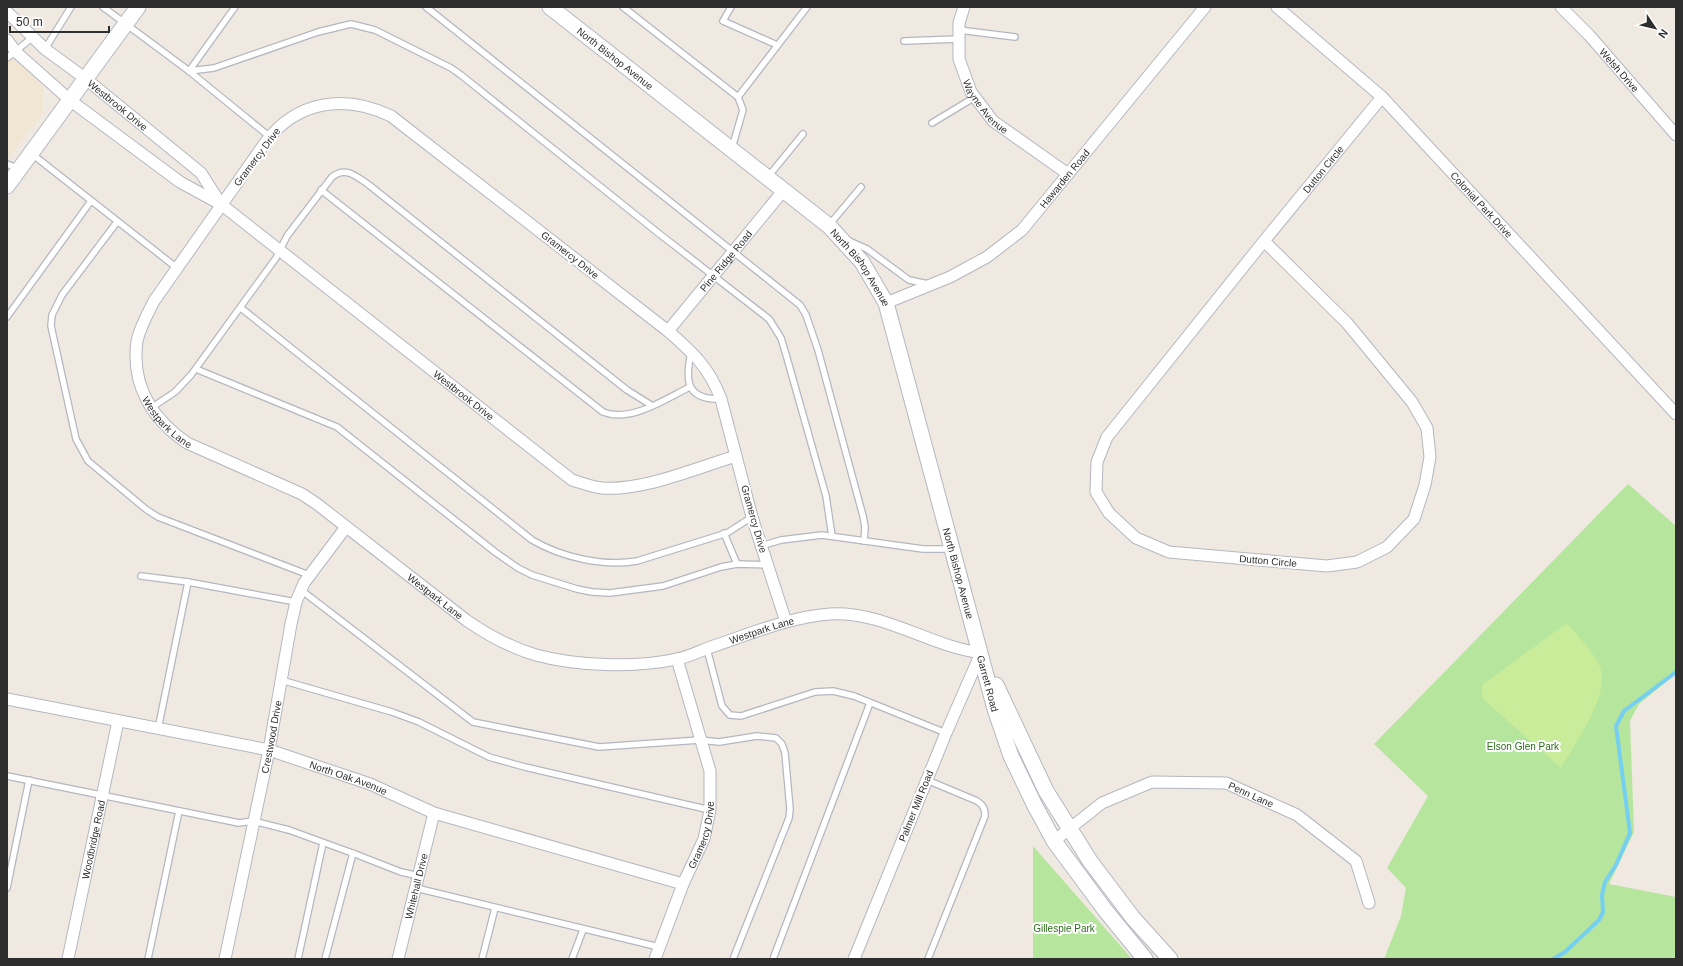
<svg xmlns="http://www.w3.org/2000/svg" width="1683" height="966" viewBox="0 0 1683 966" font-family="Arial,sans-serif">
	<rect width="100%" height="100%" fill="#efe9e1"/>
	<!-- education -->
	<path fill="#f0e6d1" d="M7 52 43 87V112L7 160Z"/>
	<!-- park -->
	<g fill="#b6e59e">
		<path d="M1628 484 1676 526V674L1639 704 1630 721 1634 832 1609 884 1676 897V959H1384L1401 916 1406 888 1387 868 1428 796 1374 744Z"/>
		<path d="M1033 846 1132 959H1033Z"/>
	</g>
	<!-- pitch -->
	<path fill="#c9ec9a" d="M1567 623C1578 636 1593 651 1600 667 1611 694 1574 745 1561 768L1482 698V685Z"/>
	<g fill="none" stroke-linecap="round" stroke-linejoin="round">
		<!-- stream -->
		<path stroke="#75cff0" stroke-width="4" d="M1553 959 1565 952 1599 920 1603 912 1602 895 1605 882 1616 865 1630 833 1616 726 1624 711 1676 672"/>
		<!-- service casing -->
		<g stroke="#b4b7c1" stroke-width="8">
			<g id="service">
				<path d="M103 7 189 71 270 137"/>
				<path d="M426 7 800 305 806 315 818 350 863 516 865 527 864 541"/>
				<path d="M623 7 738 97 807 7"/>
				<path d="M731 7 723 21 777 45"/>
				<path d="M959 30 1015 37"/>
				<path d="M904 41 959 39"/>
				<path d="M45 49 71 7"/>
				<path d="M7 58 33 37"/>
				<path d="M189 71 214 68 318 32 351 24 375 30 451 68 461 75 657 232 769 319 781 338 787 358 826 496 832 536"/>
				<path d="M189 71 235 7"/>
				<path d="M932 123 975 97"/>
				<path d="M732 148 743 110 738 97"/>
				<path d="M32 154 177 268"/>
				<path d="M7 164 19 169"/>
				<path d="M767 178 803 134"/>
				<path d="M321 190 603 412C631 423 665 399 690 387"/>
				<path d="M117 222 62 295 52 315 51 326 76 439 88 461 147 510 158 517 309 575"/>
				<path d="M829 225 861 187"/>
				<path d="M849 241 867 249 909 280 928 284"/>
				<path d="M241 308 532 540C561 557 603 567 637 561L727 533 752 517"/>
				<path d="M7 317 91 201"/>
				<path d="M691 352C685 381 686 400 721 399"/>
				<path d="M196 369 337 427 495 552 518 568 532 575 577 589 592 592 610 593 663 586 721 567 737 564 768 565"/>
				<path d="M151 408 175 392 191 375 276 258 287 236 332 177C346 166 356 176 369 185L627 390 651 405"/>
				<path d="M724 533 737 564"/>
				<path d="M761 546 781 540 822 535 923 549H951"/>
				<path d="M141 576 188 582"/>
				<path d="M301 590 473 722 599 747 700 740 719 742 757 736 776 738 782 744 785 753 790 809 789 818 733 959"/>
				<path d="M707 649 722 706 730 715 741 716 815 692 833 691 854 696 946 733"/>
				<path d="M281 680 392 712 419 722 489 757 525 767 710 810"/>
				<path d="M158 729 188 582 296 602"/>
				<path d="M7 776 239 823 253 821 289 830 355 854 401 872 419 876"/>
				<path d="M927 780 977 801C983 805 985 808 985 816L928 959"/>
				<path d="M7 888 29 780"/>
				<path d="M416 888 659 947"/>
				<path d="M148 959 179 811"/>
				<path d="M298 959 323 843"/>
				<path d="M325 959 353 853"/>
				<path d="M482 959 495 908"/>
				<path d="M572 959 583 930"/>
				<path d="M773 959 870 703"/>
			</g>
		</g>
		<!-- minor casing -->
		<g stroke="#b4b7c1" stroke-width="13">
			<g id="minor">
				<path id="s1" d="M964 7 959 23V59L971 92 993 121 1068 174"/>
				<path id="s2" d="M1277 7 1382 97 1676 414"/>
				<path id="s3" d="M1561 7 1589 35 1676 135"/>
				<path id="s4" d="M7 12 45 49 86 79 201 173 220 203"/>
				<path id="s5" d="M7 40 16 52 71 101 180 182 222 205 572 480C582 483 592 487 602 488 644 491 696 468 736 456"/>
				<path id="s6" d="M1264 241 1347 323 1412 402 1427 428 1430 457 1425 485 1414 519 1387 547 1357 562 1327 566 1169 552 1136 538 1109 513 1096 492 1097 462 1107 437 1264 241 1382 97"/>
				<path id="s7" d="M886 303 950 277 987 257 1022 230 1205 7"/>
				<path id="s8" d="M668 331 783 191"/>
				<path id="s9" d="M786 622 752 517 721 399C709 367 693 353 668 331L391 116C345 94 297 100 265 143L154 301C148 313 140 327 137 341 131 385 152 419 187 443L302 494 317 504 466 620C486 634 512 648 536 655 576 666 636 668 677 659 688 657 700 651 711 647 750 634 789 617 830 614 884 611 929 646 981 653L946 733 854 959"/>
				<path id="s10" d="M7 699 269 750 370 784 434 813 683 884"/>
				<path id="s11" d="M1054 841 1102 803 1152 782 1226 783 1297 815 1356 861 1369 903"/>
				<path id="s12" d="M68 959 118 721"/>
				<path id="s13" d="M225 959 269 750 291 624 296 602 304 583 346 527"/>
				<path id="s14" d="M398 959 434 813"/>
				<path id="s15" d="M655 959 683 884 704 839 710 810V771L677 659"/>
			</g>
		</g>
		<!-- secondary casing -->
		<g stroke="#b4b7c1" stroke-width="17">
			<g id="secondary">
				<path id="s16" d="M550 7 829 226 862 262 886 303 995 709 1011 756 1035 806 1054 841 1105 910 1145 959"/>
				<path d="M7 186 138 7"/>
				<path d="M996 685 1046 791 1090 861 1133 918 1170 959"/>
			</g>
		</g>
		<!-- service -->
		<use href="#service" stroke="#fff" stroke-width="5.5"/>
		<!-- minor -->
		<use href="#minor" stroke="#fff" stroke-width="11"/>
		<!-- secondary -->
		<use href="#secondary" stroke="#fff" stroke-width="15"/>
	</g>
	<g text-anchor="middle" dominant-baseline="central" stroke-width="4" stroke-linejoin="round" paint-order="stroke">
		<!-- street labels -->
		<g font-size="10" fill="#2e2e2e" stroke="#fff">
			<text stroke="none"><textPath href="#s16" startOffset="83">North Bishop Avenue</textPath></text>
			<text stroke="none"><textPath href="#s3" startOffset="86">Welsh Drive</textPath></text>
			<text stroke="none"><textPath href="#s1" startOffset="108">Wayne Avenue</textPath></text>
			<text stroke="none"><textPath href="#s4" startOffset="145">Westbrook Drive</textPath></text>
			<text transform="translate(257 157) rotate(-53)">Gramercy Drive</text>
			<text stroke="none"><textPath href="#s6" startOffset="1102">Dutton Circle</textPath></text>
			<text stroke="none"><textPath href="#s7" startOffset="222">Hawarden Road</textPath></text>
			<text stroke="none"><textPath href="#s2" startOffset="285">Colonial Park Drive</textPath></text>
			<text transform="translate(570 255) rotate(38)">Gramercy Drive</text>
			<text stroke="none"><textPath href="#s8" startOffset="91">Pine Ridge Road</textPath></text>
			<text stroke="none"><textPath href="#s16" startOffset="407">North Bishop Avenue</textPath></text>
			<text stroke="none"><textPath href="#s5" startOffset="580">Westbrook Drive</textPath></text>
			<text stroke="none"><textPath href="#s9" startOffset="1139">Westpark Lane</textPath></text>
			<text transform="translate(754 519) rotate(74)">Gramercy Drive</text>
			<text transform="translate(1268 561) rotate(5)">Dutton Circle</text>
			<text stroke="none"><textPath href="#s16" startOffset="731">North Bishop Avenue</textPath></text>
			<text stroke="none"><textPath href="#s9" startOffset="1462">Westpark Lane</textPath></text>
			<text stroke="none"><textPath href="#s9" startOffset="1811">Westpark Lane</textPath></text>
			<text stroke="none"><textPath href="#s16" startOffset="845">Garrett Road</textPath></text>
			<text stroke="none"><textPath href="#s13" startOffset="227">Crestwood Drive</textPath></text>
			<text stroke="none"><textPath href="#s10" startOffset="351">North Oak Avenue</textPath></text>
			<text stroke="none"><textPath href="#s11" startOffset="217">Penn Lane</textPath></text>
			<text transform="translate(916 806) rotate(-68)">Palmer Mill Road</text>
			<text stroke="none"><textPath href="#s15" startOffset="133">Gramercy Drive</textPath></text>
			<text stroke="none"><textPath href="#s12" startOffset="122">Woodbridge Road</textPath></text>
			<text stroke="none"><textPath href="#s14" startOffset="75">Whitehall Drive</textPath></text>
		</g>
		<!-- park labels -->
		<g font-size="10" fill="#2c6e1b" stroke="#fff">
			<text x="1523" y="746">Elson Glen Park</text>
			<text x="1064" y="928">Gillespie Park</text>
		</g>
	</g>
	<!-- border -->
	<rect width="1683" height="966" fill="none" stroke="#2e2e2e" stroke-width="16"/>
	<!-- north arrow -->
	<g transform="translate(1655 28) rotate(125)" stroke="#ffffff" stroke-width="3" paint-order="stroke">
	<path d="M0-3L7 15L0 10L-7 15Z" fill="#2e2e2e"/>
	<text y="-6" font-size="11" font-weight="bold" text-anchor="middle" fill="#2e2e2e">N</text>
	</g>
	<!-- scale -->
	<path d="M10 26v6h99v-6" fill="none" stroke="#2e2e2e" stroke-width="2"/>
	<text x="16" y="26" font-size="12" fill="#2e2e2e" stroke="#ffffff" stroke-width="3" paint-order="stroke">50 m</text>
</svg>
